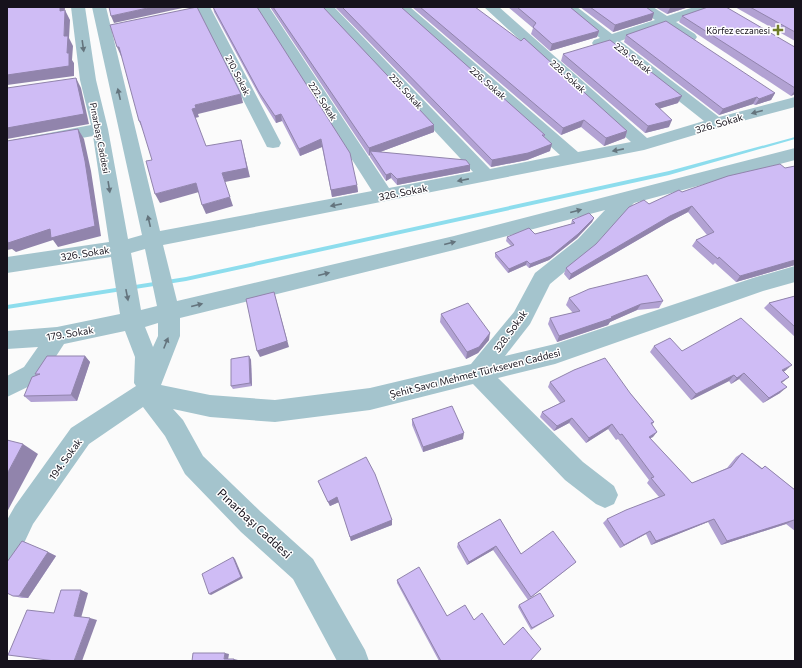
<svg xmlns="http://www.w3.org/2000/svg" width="802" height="668" viewBox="0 0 802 668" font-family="Commissioner,sans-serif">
	<rect width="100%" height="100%" fill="#fbfbfb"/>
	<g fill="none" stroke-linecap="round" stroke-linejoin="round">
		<!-- stream -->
		<path fill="#8ddded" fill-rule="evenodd" d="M795 137V139L669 175 186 281 7 309V305L186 277 669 171Z"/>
		<!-- minor -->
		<g fill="#a4c4cd" fill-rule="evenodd">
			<path d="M71 7H85L96 80 108 129 128 239 142 235 92 7H106L160 231 372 191 255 7H269L389 188 473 172 319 7H334L490 169 560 155 395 7H410L578 152 631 142 484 7H499L647 138 704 121 608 45 599 47 594 46 592 43 594 40 600 38 562 7H577L612 34 655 20 637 7H653L667 16 694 7H714L712 10 676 22 695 34 697 37 695 40C684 43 673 32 664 26L620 41 719 117 795 97V107L735 123 644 150 163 245 177 301 454 236 795 148V160L634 203 592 249 550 284 530 324 505 356 555 344 753 278 795 266V282L763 291 555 364 498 378 583 462 614 486 618 495 614 504 605 508 596 504 565 480 473 384 370 410 275 422 210 417 173 409 183 420 203 456 261 512 313 559 365 650 369 661H337L293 579 241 532 185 474 165 436 143 407 89 444 33 524 17 558 7 562V520L15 506 71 428 136 386 134 383 135 357 125 331 64 344 40 381 7 397V376L24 367 38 347 7 349V331L57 327 120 314 111 257 7 273V257L109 242 93 136 7 151V141L91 125 80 80ZM605 210 578 239 535 273 514 312 471 364 370 388 275 400 210 395 161 385 180 336V318L454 250ZM145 249 157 306 141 310 131 253ZM158 323V336L153 347 145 327Z"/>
			<path d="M196 7H210L281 143 279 147 273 148 267 147 265 143Z"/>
		</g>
	</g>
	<!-- wall -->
	<g fill="#b2a2d3">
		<path d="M213 7 357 185 358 192 332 197 322 147 300 156 282 121 276 123 261 99 214 12Z"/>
		<path d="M270 7H323L434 125V132L380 152 470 165V171L397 185 391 178 386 181 370 157V155L369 156Z"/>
		<path d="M335 7H401L545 135 544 137 550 151 527 160 491 167Z"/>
		<path d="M412 7H475L627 131 625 138 604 146 581 127 561 135Z"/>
		<path d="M508 7H570L599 31 597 37 550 51 531 34 533 28Z"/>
		<path d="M580 7H646L652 20 613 32Z"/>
		<path d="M655 7H689L667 14Z"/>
		<path d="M735 7H795V41Z"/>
		<path d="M682 16 795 47V94L791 96 679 22Z"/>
		<path d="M626 35 775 93 771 100 755 105 753 104 719 115 624 42Z"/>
		<path d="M563 54 678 103 660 108 669 127 645 133 561 61Z"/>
		<path d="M795 166V265L736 282 715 263 713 265 692 246 696 240 707 235 688 212 667 223 569 280 564 274 566 268 649 204 682 192Z"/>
		<path d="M594 218 592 222 577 238 549 260 529 268 526 265 508 273 495 257V253L511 246 506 241 507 237 535 234 571 224 572 220Z"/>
		<path d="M795 296V337L764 308 769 303Z"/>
		<path d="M569 298 663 301 659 308 637 310 610 322 608 325 557 342 548 324 550 318 573 313 566 305Z"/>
		<path d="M441 314 489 340 478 353 466 359 440 322Z"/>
		<path d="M654 346 785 371H784L780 393 763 403 739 379 731 384 729 381 691 400 650 352Z"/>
		<path d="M85 356 90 362 77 401 31 402 24 396 36 375 35 374Z"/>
		<path d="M249 356 251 360 252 386 233 389 231 386Z"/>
		<path d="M550 382 630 393 654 422 652 425 653 437 650 438 692 483 727 468 736 457 742 453 762 468 765 466 795 490V531L786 524 721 545 708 522 651 545 646 534 620 548 603 523 607 519 659 497 647 483 649 480 618 439 616 440 608 429 586 443 569 423 554 431 540 417 542 412 560 403 548 387Z"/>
		<path d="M412 419 463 439 423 452 412 425Z"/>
		<path d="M318 481 392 520V525L351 541 339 502 330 506Z"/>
		<path d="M500 519 521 554 576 562 528 600 493 550 467 565 457 547 458 543Z"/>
		<path d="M48 552 56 556 28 598H22L13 596Z"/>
		<path d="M397 580 447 616 474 620 504 645 523 627 530 661H439L397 583Z"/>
		<path d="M519 605 554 616 531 630 518 607Z"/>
	</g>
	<!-- shaded-wall -->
	<g fill="#9184ac">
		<path d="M60 7H65L64 20 60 11Z"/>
		<path d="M152 7H187L114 23 111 16Z"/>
		<path d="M672 7H689L667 14 670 8Z"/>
		<path d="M65 10 70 20 69 38 73 46 72 60 74 63V76L7 85V75L64 36Z"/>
		<path d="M654 13 652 20 613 32 615 25Z"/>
		<path d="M599 31 597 37 550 51 552 44Z"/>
		<path d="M117 47H119L123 56H121Z"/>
		<path d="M76 78 81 88 89 124 7 139V128Z"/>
		<path d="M795 90V94L791 96Z"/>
		<path d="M775 93 771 100 755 105 759 99Z"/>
		<path d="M241 94 243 103 198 114 199 117 195 118 192 109 195 105Z"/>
		<path d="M682 96 678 103 652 111 655 104Z"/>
		<path d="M757 97 753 104 719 115 723 109Z"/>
		<path d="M281 114 282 121 276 123 275 116Z"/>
		<path d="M584 120 581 127 561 135 563 128Z"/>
		<path d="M672 120 669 127 645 133 648 126Z"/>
		<path d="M139 121H140L143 130Z"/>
		<path d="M434 125V132L372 155 370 151V155L369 156V148Z"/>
		<path d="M78 129 84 139 91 171 101 236 58 247 53 240 16 252 12 249 7 250V239Z"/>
		<path d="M627 131 625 138 604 146 606 138Z"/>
		<path d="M321 139 322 147 300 156 299 149Z"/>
		<path d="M241 140 250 177 225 182 222 173Z"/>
		<path d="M552 144 550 151 527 160 491 167 492 160Z"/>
		<path d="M470 165V171L397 185V179Z"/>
		<path d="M391 173V178L386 181V175Z"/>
		<path d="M196 183 199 192 160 203 155 194Z"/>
		<path d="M357 185 358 192 332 197 331 190Z"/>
		<path d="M230 197 233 206 206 214 202 205Z"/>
		<path d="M692 206 688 212 667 223 569 280 571 274 670 216Z"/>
		<path d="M594 218 592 222 577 238 549 260 529 268 530 264Z"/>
		<path d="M795 260V265L736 282 740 276Z"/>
		<path d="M527 261 526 265 508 273 509 269Z"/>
		<path d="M274 292 289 347 260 357 257 351Z"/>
		<path d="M641 304 637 310 610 322 608 325 557 342 559 336 611 317Z"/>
		<path d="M490 333 489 340 478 353 466 359 467 352Z"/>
		<path d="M85 356 90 362 77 401 71 395Z"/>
		<path d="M249 356 251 360 252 386 250 383Z"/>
		<path d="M792 365 785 371 776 376 782 370Z"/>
		<path d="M744 373 739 379 731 384 737 378Z"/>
		<path d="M734 375 729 381 691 400 696 394Z"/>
		<path d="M789 377 783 382 774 387 781 382Z"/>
		<path d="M787 387 780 393 763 403 769 398Z"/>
		<path d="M572 418 569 423 554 431 557 426Z"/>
		<path d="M612 424 608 429 586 443 589 438Z"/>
		<path d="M657 432 653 437 644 441 649 437Z"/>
		<path d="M464 433 463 439 423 452V447Z"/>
		<path d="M23 444 38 454 7 512V474Z"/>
		<path d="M337 497 339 502 330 506 328 502Z"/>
		<path d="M714 519 708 522 651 545 656 541Z"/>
		<path d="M392 520V525L351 541 350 537Z"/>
		<path d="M794 520 786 524 721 545 727 541Z"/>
		<path d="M650 531 646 534 620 548 624 545Z"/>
		<path d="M496 546 493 550 467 565 469 562Z"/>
		<path d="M48 552 56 556 28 598 19 596Z"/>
		<path d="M233 557 235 559 243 578 211 595 209 594Z"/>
		<path d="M81 590 88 593 81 618 74 616Z"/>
		<path d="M90 618 97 620 82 661H74Z"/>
		<path d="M225 653 229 654 228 660 224 659Z"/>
		<path d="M234 659 238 660V661H233Z"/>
	</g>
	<!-- building -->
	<g fill="#cfbcf5" stroke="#9184ac">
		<path d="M7 7H60V11L65 10 64 36H68L67 53H69V66L7 75Z"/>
		<path d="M109 7H152L111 16Z"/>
		<path d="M197 7 241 94 195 105 196 108 192 109 206 146 241 140 247 168 222 173 230 197 202 205 196 183 155 194 146 161 152 160 140 121H139L119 47H117L110 25Z"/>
		<path d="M213 7H257L350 153 357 185 331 190 321 139 299 149 281 114 275 116 259 92Z"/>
		<path d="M273 7H323L434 125 369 148Z"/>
		<path d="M342 7H401L545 135H542L552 144 528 153 492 160Z"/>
		<path d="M420 7H475L521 41 524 38 627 131 606 138 584 120 563 128Z"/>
		<path d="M517 7H570L599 31 552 44 533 27 536 23Z"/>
		<path d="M590 7H646L654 13 615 25Z"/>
		<path d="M708 7H726L793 46 795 47V88L682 16Z"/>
		<path d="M750 7H795V32Z"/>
		<path d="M666 21 775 93 759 99 757 97 723 109 626 35Z"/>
		<path d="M610 40 682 96 655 104 672 120 648 126 563 54Z"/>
		<path d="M76 78 84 114 7 128V88Z"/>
		<path d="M78 129 85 161 95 226 51 238 50 229 8 243 7 239V141Z"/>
		<path d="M370 151 466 160 470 165 397 179 391 173 386 175Z"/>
		<path d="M780 164 785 168 795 166V260L740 276 719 257 718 259 696 240 714 232 692 206 670 216 571 274 566 268 596 244 629 207 644 200 649 204 679 190 682 192 728 176Z"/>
		<path d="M589 213 594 218 578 234 551 256 530 264 527 261 509 269 495 253 514 245 507 237 529 228 535 234 575 223 572 220Z"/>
		<path d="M647 275 663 301 641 304 611 317 612 318 559 336 550 318 580 311 569 298 589 289Z"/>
		<path d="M274 292 287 341 257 351 246 299Z"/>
		<path d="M795 296V327L769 303Z"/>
		<path d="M468 303 490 333 479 347 467 352 441 314Z"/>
		<path d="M741 318 792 365 782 370 789 377 781 382 787 387 769 398 744 373 737 378 734 375 696 394 654 346 670 338 682 351Z"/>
		<path d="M47 356H85L71 395 24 396 32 377 40 374H35Z"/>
		<path d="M249 356 250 383 231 386V359Z"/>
		<path d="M605 358 630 393 654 422 651 423 657 432 649 437 692 483 731 467 742 453 762 469 765 466 795 490V521L794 520 727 541 714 519 656 541 650 531 624 545 607 519 626 510 665 495 651 478 654 477 622 434 620 435 612 424 589 438 572 418 557 426 542 412 565 401 550 382 574 370Z"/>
		<path d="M452 406 464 433 423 447 412 419Z"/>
		<path d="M7 440 23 444 7 474Z"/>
		<path d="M366 457 375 474 392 520 350 537 337 497 328 502 318 481Z"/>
		<path d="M500 519 521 554 553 531 576 562 531 597 496 546 469 562 458 543Z"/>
		<path d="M22 541 48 552 19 596H13L7 593V562Z"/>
		<path d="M233 557 241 577 209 594 202 574Z"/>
		<path d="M419 567 447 616 465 605 474 620 482 613 504 645 523 627 541 649 530 661H441L397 580Z"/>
		<path d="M61 590H81L74 616 90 618 74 661H55L8 655 27 610 54 613Z"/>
		<path d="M540 593 554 616 532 628 519 605Z"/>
		<path d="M193 653H225L224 659H234L233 661H192Z"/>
	</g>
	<!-- one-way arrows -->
	<defs><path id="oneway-solid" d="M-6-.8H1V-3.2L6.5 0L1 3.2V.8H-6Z"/></defs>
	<g fill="#64747d">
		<use href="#oneway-solid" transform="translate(83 46) rotate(82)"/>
		<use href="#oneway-solid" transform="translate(119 94) rotate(-103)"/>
		<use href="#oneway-solid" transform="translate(757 112) rotate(165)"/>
		<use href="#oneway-solid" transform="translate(618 150) rotate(169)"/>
		<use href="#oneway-solid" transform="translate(463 180) rotate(169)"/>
		<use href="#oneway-solid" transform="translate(109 187) rotate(81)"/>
		<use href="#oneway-solid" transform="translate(336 205) rotate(169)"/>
		<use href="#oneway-solid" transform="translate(576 211) rotate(-15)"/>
		<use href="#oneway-solid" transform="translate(149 221) rotate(-103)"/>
		<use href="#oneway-solid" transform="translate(450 243) rotate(-14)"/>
		<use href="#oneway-solid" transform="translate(324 274) rotate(-14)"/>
		<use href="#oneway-solid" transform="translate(127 295) rotate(79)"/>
		<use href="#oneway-solid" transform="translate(197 305) rotate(-14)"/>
		<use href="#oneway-solid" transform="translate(166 343) rotate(-68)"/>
	</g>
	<!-- markers -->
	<path fill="#707d29" stroke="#fff" stroke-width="1.5" d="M776 24h4v4h4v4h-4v4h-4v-4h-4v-4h4z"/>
	<g text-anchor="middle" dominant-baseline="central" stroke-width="3" stroke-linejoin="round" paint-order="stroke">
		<!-- far-poi labels -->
		<g font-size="9" fill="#16121c" stroke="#fff" text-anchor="end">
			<text x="770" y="30">Körfez eczanesi</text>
		</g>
		<!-- far-street labels -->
		<g font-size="9" fill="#16121c" stroke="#fff">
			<text transform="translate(633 58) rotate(38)">229. Sokak</text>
			<text transform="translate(238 75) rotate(63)">210. Sokak</text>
			<text transform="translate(568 76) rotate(42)">228. Sokak</text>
			<text transform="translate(488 83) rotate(41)">226. Sokak</text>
			<text transform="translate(406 91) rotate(47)">225. Sokak</text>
			<text transform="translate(323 101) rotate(57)">222. Sokak</text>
			<text transform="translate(100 138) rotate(79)">Pınarbaşı Caddesi</text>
		</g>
		<!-- street labels -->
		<g font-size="10" fill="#16121c" stroke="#fff">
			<text transform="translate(719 123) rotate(-16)">326. Sokak</text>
			<text transform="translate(403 192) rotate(-11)">326. Sokak</text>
			<text transform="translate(85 253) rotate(-9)">326. Sokak</text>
			<text transform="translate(510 331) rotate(-54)">328. Sokak</text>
			<text transform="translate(70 333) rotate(-9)">179. Sokak</text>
			<text transform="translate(475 373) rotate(-14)">Şehit Savcı Mehmet Türkseven Caddesi</text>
			<text transform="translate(65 459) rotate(-54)">194. Sokak</text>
		</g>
		<!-- near-street labels -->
		<g font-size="12" fill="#16121c" stroke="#fff">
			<text transform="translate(255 523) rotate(43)">Pınarbaşı Caddesi</text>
		</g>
	</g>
	<!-- border -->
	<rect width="802" height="668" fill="none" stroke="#16121c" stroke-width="16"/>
</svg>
